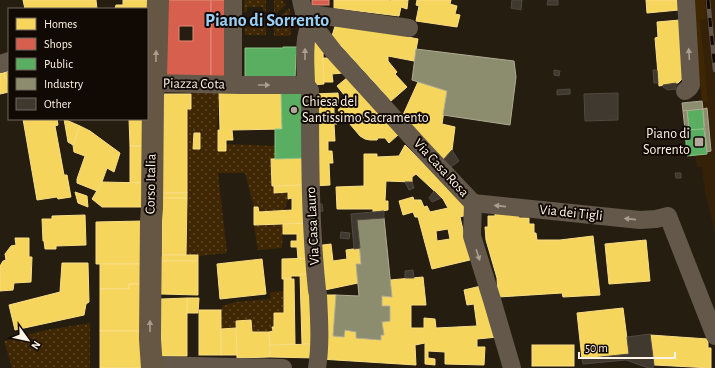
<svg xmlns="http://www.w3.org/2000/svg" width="715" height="368" viewBox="0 0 715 368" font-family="'Alegreya Sans',sans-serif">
	<defs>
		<pattern id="park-dots" width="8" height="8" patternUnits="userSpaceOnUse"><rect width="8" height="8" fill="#3f2703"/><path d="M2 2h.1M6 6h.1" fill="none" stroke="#5c4728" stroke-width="1.8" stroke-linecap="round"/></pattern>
	</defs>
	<rect width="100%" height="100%" fill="#261d11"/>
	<!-- built -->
	<path fill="#352107" d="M694 0H715V232L705 192 702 167H697L695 155 687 156 682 103 702 101 696 39Z"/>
	<!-- grass -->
	<path fill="#3f2703" d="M694 0H705L706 19 700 20 708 101H702L696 39Z"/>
	<!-- park -->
	<g fill="url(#park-dots)">
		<path d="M244 0H266V11H263V7H247V12H244Z"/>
		<path d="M274 0H282L286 5 274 15Z"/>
		<path d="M289 8 290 9 291 33 289 36H274V22Z"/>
		<path d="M247 23V27H263V23H266V35H245L244 24Z"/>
		<path d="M191 91 219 92 217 130 218 151 226 144 275 146V159H271L272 186H274V193L288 192V199L284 211 259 212 258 207H254L245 173H218L227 253 199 256 198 255H186L187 109H190Z"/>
		<path d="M283 224 282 248 258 250 254 225Z"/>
		<path d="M284 291V313H274V327H272L273 331 252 332 251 320 236 321V328L221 329 222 306 235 302 270 299 271 292Z"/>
		<path d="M90 323V368H12L4 341 46 330Z"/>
	</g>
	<!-- homes -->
	<g fill="#f6d55c" stroke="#f9de85" fill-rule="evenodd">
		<path d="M23 0H96L97 9H25Z"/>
		<path d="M123 0H150L147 9H115L116 5H123Z"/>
		<path d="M334 0H387L391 1V0H408L407 9 401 7 399 16 334 8Z"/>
		<path d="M417 0H451L450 4 457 6 455 14 460 15 457 27 416 21 419 6 416 5Z"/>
		<path d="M646 0H679V10L647 13Z"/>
		<path d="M680 20 682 79 678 83 659 86 655 38 658 37 657 22Z"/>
		<path d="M336 23 418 39 414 61 388 56V61L397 72 395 74 407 87 391 101 332 36Z"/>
		<path d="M314 38 326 54 323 53 324 84 312 85Z"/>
		<path d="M323 58H337L343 73 332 74 333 82H324Z"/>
		<path d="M9 71V85L3 73Z"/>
		<path d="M0 73H3L9 85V92L0 94Z"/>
		<path d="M348 77 398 135 389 143 385 138H378L377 140H370L365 139 360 136 338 110 349 101 337 86Z"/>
		<path d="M418 82 447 91 442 124 455 127 452 150 443 160 403 115Z"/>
		<path d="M281 91 282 129 232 130 233 140H226V151H218V130H220L219 92Z"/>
		<path d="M338 93 339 105H334V114H337V124H334L335 141H328V151H332L333 163H329L330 185 313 186 314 94Z"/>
		<path d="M163 94H191V109H187V193H162Z"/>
		<path d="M23 119H57L58 125 55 126 64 175H67L71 197 58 199 57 197 37 200Z"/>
		<path d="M64 119 80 126 73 145 68 142Z"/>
		<path d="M129 119H147V146H130Z"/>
		<path d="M80 126 90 131 120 153 114 172 107 168 102 182 97 191 77 183V179L85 156 74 152 73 145Z"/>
		<path d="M194 133H200V149H193Z"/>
		<path d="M405 145 465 204 467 215 460 217 470 260 432 269 418 217H415L413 212 403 215 399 201 413 197 414 200H421L424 207 427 206 430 212 448 208 443 199 416 174 412 177V182L386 181 385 201H388V210L373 212V209H337L336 187 364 186V154H377V157L399 156ZM448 229 450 239 437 241 436 231Z"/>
		<rect x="130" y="146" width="17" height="37"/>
		<path d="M303 158 304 185 272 186 271 159Z"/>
		<path d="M102 182 147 183 146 207H102L92 199Z"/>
		<path d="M310 185 311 223 254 225V207H258L259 212 292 210V198L288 199V192L274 193V186Z"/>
		<path d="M75 192 87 196 88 207 78 203Z"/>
		<rect x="162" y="193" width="25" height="5"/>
		<path d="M162 198H187L186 255H162Z"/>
		<path d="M495 212 518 214 519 218H529V224H534V233H536L537 240H560L593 236 600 295 563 297 562 293 498 297 497 278 486 240 485 227H488V216H495Z"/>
		<path d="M85 215 86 245 56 246V249H45L44 241H43L42 219H52V216Z"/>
		<path d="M143 221V264H96V222Z"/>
		<path d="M311 223 312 258 298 259 297 247H291V241H297V234H283V224Z"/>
		<path d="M15 238H29V257H32L31 282 14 283 13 290 0 291V266L3 261 6 260 5 254 11 246 16 245Z"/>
		<path d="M646 240 650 281 609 284 605 244Z"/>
		<path d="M331 244 333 261 347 259 346 250 360 248 361 264H356L358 283 320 291 315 246Z"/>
		<path d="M162 255H198V261H161Z"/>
		<path d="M312 258 313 274H300V276H291V279H282V259Z"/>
		<path d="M262 259 266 294 220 299 217 264Z"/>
		<path d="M161 261H198V295L161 294Z"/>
		<path d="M62 263H88L89 302 86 304 84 315 15 330 9 305 60 292Z"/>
		<path d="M100 264H143V284H129V289H100Z"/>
		<path d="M300 274H313L319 344H302Z"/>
		<path d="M423 277 426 305H411V328H424V318L435 319 436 328 477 326 474 304 467 305 464 290 481 286 498 337 477 339V347H485L484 365 445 364V352L428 351V358L435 359V365L425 364V343L415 345 416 365 320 359 323 295H336L333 336 344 337 345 330 356 332V338L381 340V335H384L382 322 390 321V306H382V296L392 297 390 280Z"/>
		<path d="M284 279H294L295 344 270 345 269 332 273 331 272 327H274V313H284Z"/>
		<path d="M129 284H143V331H100V289H129Z"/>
		<path d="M187 298H199L198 313H187Z"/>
		<path d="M187 298V356H161V299Z"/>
		<path d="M623 308 629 354 582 359 577 313Z"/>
		<rect x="199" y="310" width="22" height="45"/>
		<path d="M251 320 252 332H269L270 357 237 358 236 321Z"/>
		<path d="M236 328 237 355H221V329Z"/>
		<rect x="100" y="331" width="43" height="37"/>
		<path d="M650 335 708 339V348H711V368L654 365Z"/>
		<path d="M319 344 317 358 270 357V345Z"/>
		<rect x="532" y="345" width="42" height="21"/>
	</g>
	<!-- shops -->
	<g fill="#d6604d" stroke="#e28c7b" fill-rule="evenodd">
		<path d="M162 0H211V77H161ZM179 26H193V41H179Z"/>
		<path d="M211 0H225L226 77H211Z"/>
		<rect x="312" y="0" width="17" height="5"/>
	</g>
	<!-- public -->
	<g fill="#5aae61" stroke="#8cc389">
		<path d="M283 47H299V55H296L295 79H245V48H283Z"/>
		<path d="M281 91H306L307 158 275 159V129H282Z"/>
		<path d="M703 109 704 129 689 130 687 110Z"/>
		<path d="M704 129 707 154 687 156 685 130Z"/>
	</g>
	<!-- industry -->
	<g fill="#8c8c6e" stroke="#aeab92">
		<path d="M416 49 514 61 516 77 510 125 443 115 447 91 412 80Z"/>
		<path d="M702 101 703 109 683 111 682 103Z"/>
		<path d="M707 108 711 151 707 152 703 109Z"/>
		<path d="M687 110 689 130H685L683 111Z"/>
		<path d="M384 218 392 297 382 296V306H390V321L382 322 384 335H381V340L356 338V332L345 330 344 337 333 336 336 295 359 296 356 264H361L357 220Z"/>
	</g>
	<!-- building -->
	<g fill="#40392f" stroke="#514940">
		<path d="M512 0H522L521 10 511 8Z"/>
		<path d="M548 0H558V5H547Z"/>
		<path d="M554 70 560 71 559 76 554 75Z"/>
		<path d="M653 70H657L658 83H654Z"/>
		<path d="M676 83V89L668 90 663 87V85Z"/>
		<path d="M570 89V94L557 95V90Z"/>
		<path d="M618 93V120L585 121 584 94Z"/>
		<path d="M452 150 459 161 451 167 443 160Z"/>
		<path d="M675 173H681V178H676Z"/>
		<path d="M405 182H412L414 188 409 190Z"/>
		<path d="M434 191 441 198 432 202 429 198Z"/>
		<path d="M313 204H322L323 211 317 212Z"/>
		<path d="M384 211V218L357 220 360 248 354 249 351 214Z"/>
		<path d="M341 232 350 233 349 239 340 238Z"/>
		<path d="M413 270 414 278H405V271Z"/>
		<path d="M650 334 654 365 653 368H649L640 365 626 360 583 364 582 359 629 354 627 337Z"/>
	</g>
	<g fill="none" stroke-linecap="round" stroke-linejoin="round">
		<!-- minor -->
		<g stroke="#63584a" stroke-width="18">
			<path d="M233 0V84"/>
			<path d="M301 0 304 13 334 52 425 152 473 203 472 236 492 300 512 368"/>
			<path d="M304 13 409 28"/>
			<path d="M0 64 9 61"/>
			<path d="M155 83 240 85H306"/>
			<path d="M306 85 310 90C310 157 310 224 317 290L318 295C319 319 321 344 317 368"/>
			<path d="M306 85C306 69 302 36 311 24"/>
			<path d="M685 91 689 88 691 85 686 0"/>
			<path d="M473 203 640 220 656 219 668 216 715 336"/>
			<path d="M151 365 283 368"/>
		</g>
		<!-- major -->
		<path stroke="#665744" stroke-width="22" d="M152 368 150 339 151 221 152 208 153 94 156 77 158 0"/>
		<!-- rail casing -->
		<g stroke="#62584d" stroke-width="4.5">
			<path id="rail" d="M708 0 715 70"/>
		</g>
		<!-- rail -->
		<use href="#rail" stroke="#110903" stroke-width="3" stroke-dasharray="9" stroke-linecap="butt"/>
	</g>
	<!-- one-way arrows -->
	<defs><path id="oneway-solid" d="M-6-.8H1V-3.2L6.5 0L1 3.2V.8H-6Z"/></defs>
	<g fill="#a99e90">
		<use href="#oneway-solid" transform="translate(305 54) rotate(-90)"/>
		<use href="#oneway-solid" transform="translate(689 54) rotate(-94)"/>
		<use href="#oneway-solid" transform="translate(264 85)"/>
		<use href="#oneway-solid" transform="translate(500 206) rotate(-174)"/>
		<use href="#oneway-solid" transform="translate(630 219) rotate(-174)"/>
		<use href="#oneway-solid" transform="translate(478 255) rotate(72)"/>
	</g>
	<g fill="#ab9d8d">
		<use href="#oneway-solid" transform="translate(156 56) rotate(-89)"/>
		<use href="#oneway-solid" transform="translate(150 326) rotate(-90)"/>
	</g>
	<!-- markers -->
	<g fill="#b3a89b" stroke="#110903" stroke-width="1.5">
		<circle cx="294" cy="110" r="4"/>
		<rect x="694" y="137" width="10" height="10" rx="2"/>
	</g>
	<g text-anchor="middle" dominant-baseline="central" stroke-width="4" stroke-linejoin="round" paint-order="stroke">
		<!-- street labels -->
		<g font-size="14" fill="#fff3e6" stroke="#110903">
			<text transform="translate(194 84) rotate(1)">Piazza Cota</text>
			<text transform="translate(441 168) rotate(47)">Via Casa Rosa</text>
			<text transform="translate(151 184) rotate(-89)">Corso Italia</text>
			<text transform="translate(571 213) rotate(6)">Via dei Tigli</text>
			<text transform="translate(313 226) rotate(-93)">Via Casa Lauro</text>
		</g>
		<!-- poi labels -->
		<g font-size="14" fill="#fff3e6" stroke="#110903" text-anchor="start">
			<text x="302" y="102">Chiesa del<tspan x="302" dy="16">Santissimo Sacramento</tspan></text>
			<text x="690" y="134" text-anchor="end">Piano di<tspan x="690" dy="16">Sorrento</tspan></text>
		</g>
		<!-- district labels -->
		<g font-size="18" font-weight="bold" fill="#99d1f8" stroke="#110903">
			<text x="267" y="21">Piano di Sorrento</text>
		</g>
	</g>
	<!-- legend -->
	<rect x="8" y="8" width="140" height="112" fill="#110903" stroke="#70675e"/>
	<rect x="16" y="18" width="20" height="12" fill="#f6d55c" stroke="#70675e"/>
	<text x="44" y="28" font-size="12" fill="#fff3e6">Homes</text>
	<rect x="16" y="38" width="20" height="12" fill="#d6604d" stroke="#70675e"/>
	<text x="44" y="48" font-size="12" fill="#fff3e6">Shops</text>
	<rect x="16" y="58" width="20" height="12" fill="#5aae61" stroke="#70675e"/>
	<text x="44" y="68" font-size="12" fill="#fff3e6">Public</text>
	<rect x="16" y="78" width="20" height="12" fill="#8c8c6e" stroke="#70675e"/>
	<text x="44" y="88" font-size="12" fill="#fff3e6">Industry</text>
	<rect x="16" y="98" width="20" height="12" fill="#40392f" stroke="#70675e"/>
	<text x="44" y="108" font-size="12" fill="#fff3e6">Other</text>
	<!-- north arrow -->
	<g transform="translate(28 340) rotate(123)" stroke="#110903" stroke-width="3" paint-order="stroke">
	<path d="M0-3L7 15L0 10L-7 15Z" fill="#fff3e6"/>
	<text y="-6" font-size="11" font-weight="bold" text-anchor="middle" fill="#fff3e6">N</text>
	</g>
	<!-- scale -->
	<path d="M579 352v6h96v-6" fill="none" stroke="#fff3e6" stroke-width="2"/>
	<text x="585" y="352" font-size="12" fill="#fff3e6" stroke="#110903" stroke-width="3" paint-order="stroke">50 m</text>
</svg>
